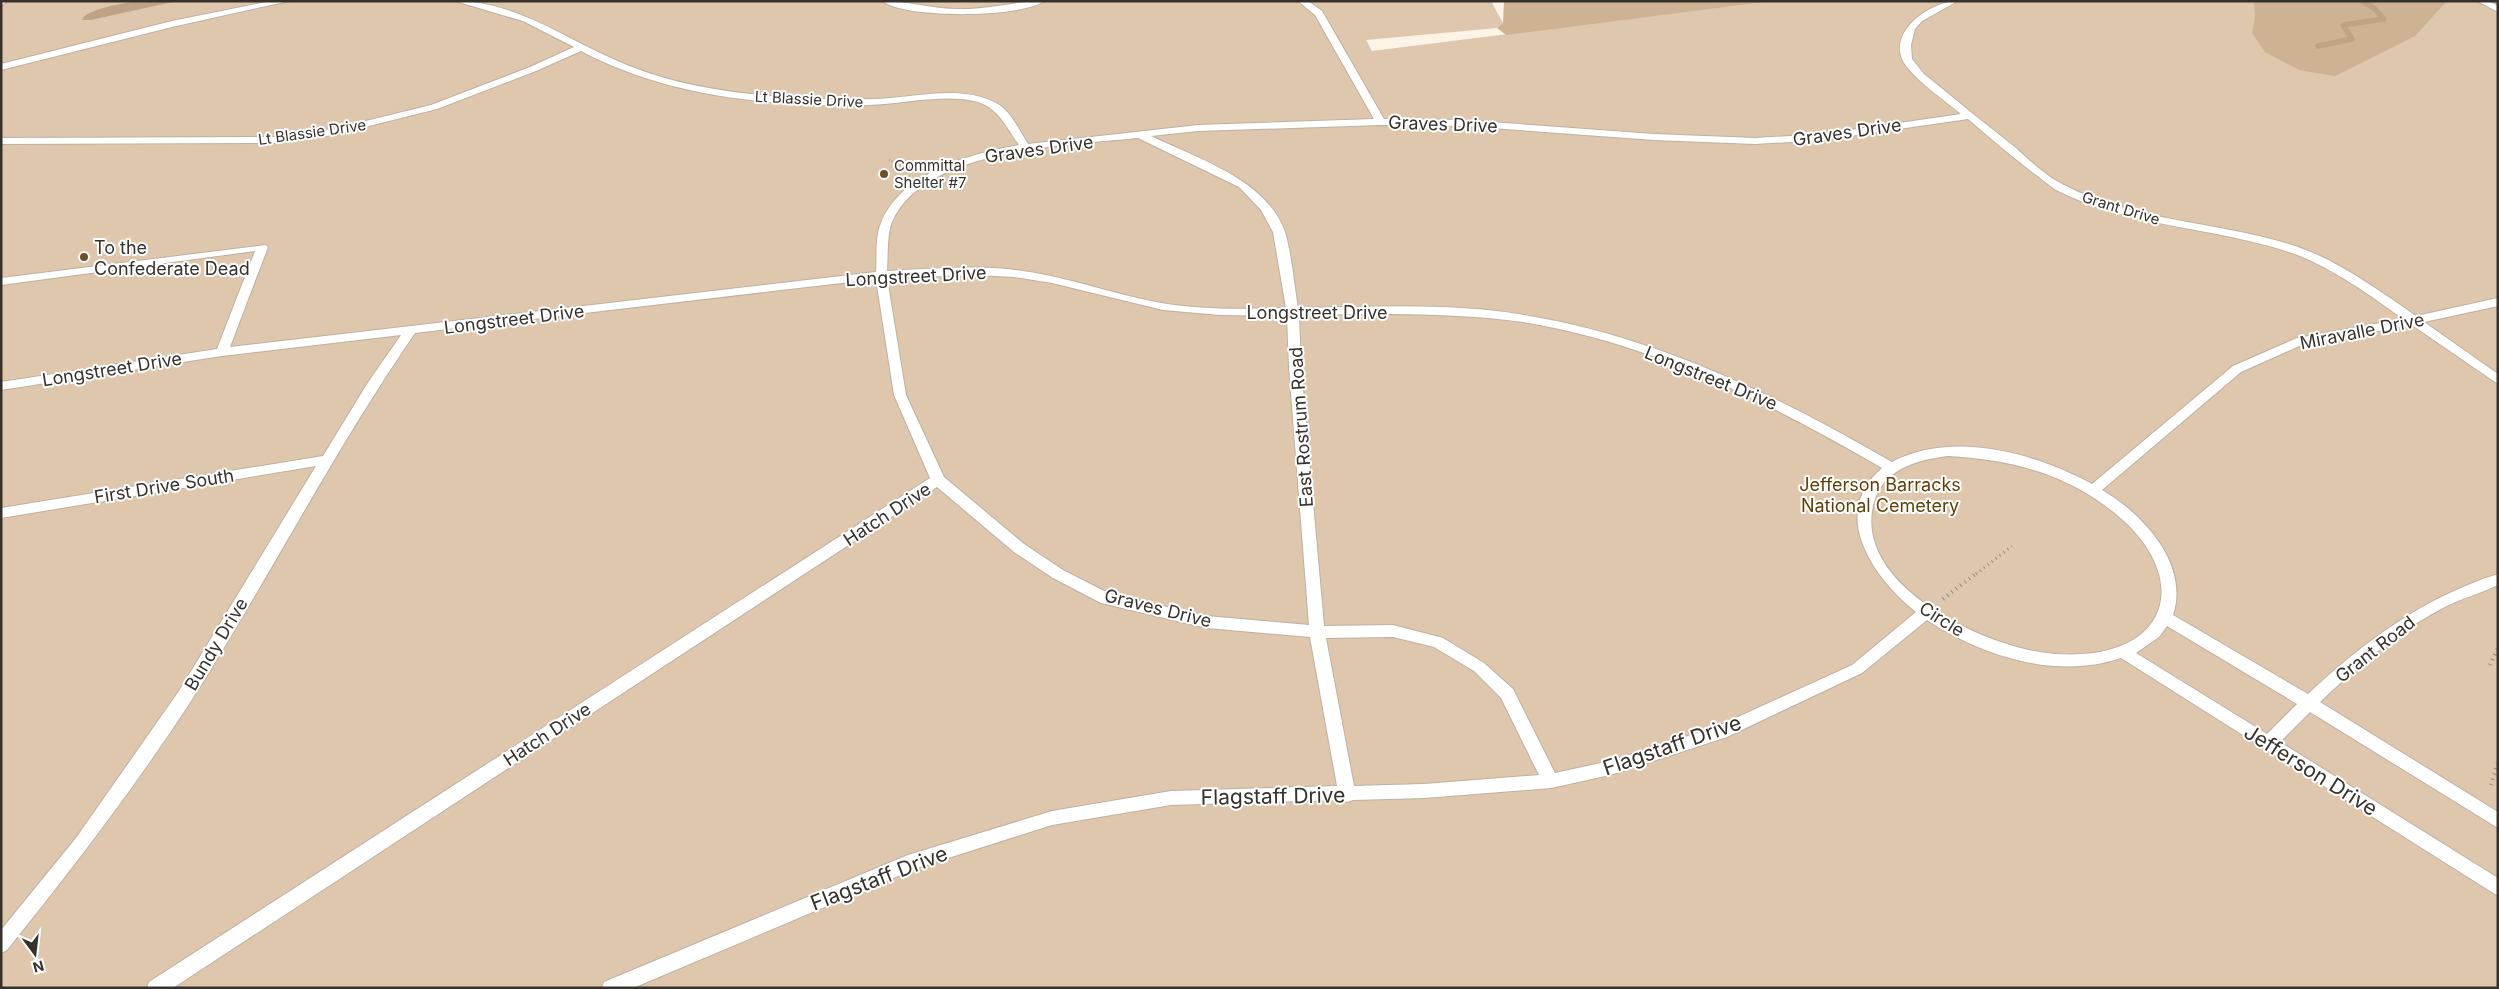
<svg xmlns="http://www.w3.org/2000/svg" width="2499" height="989" viewBox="0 0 2499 989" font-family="Inter,sans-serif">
	<rect width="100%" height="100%" fill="#fef3e7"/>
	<!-- green -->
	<path fill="#dec7ac" d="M1 1H1491L1503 23 1497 28 1366 40 1372 51 1773 1H2498V988H1Z"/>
	<!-- forest -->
	<g fill="#cdb394">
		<path d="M1504 1H1773L1506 35 1497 28 1503 23Z"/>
		<path d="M2254 1H2443L2446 2 2415 36 2335 76 2299 70 2265 52 2252 33 2255 16Z"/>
	</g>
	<!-- water -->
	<path fill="#bea485" d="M136 1H177L91 20H82C87 8 124 4 136 1Z"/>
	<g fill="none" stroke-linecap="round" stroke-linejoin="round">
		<!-- stream -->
		<path stroke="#bea485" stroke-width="5.5" d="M2318 46 2352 39 2343 25 2384 19 2374 8 2362 1"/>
		<!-- lane casing -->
		<g stroke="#beb1a2" stroke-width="2">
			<g id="lane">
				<path d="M1 1H7L1 6Z"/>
				<path d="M271 1H289L172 27 1 70V64L172 21Z"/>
				<path d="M455 1C514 1 560 36 613 59 656 79 704 89 751 94 793 99 835 100 876 99 914 98 960 84 996 103 1011 111 1019 130 1028 144L1198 125 1374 119 1315 15 1298 1H1308L1322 11 1384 119 1463 120 1654 134 1755 138 1823 134 1961 114C1947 102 1909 76 1902 59 1890 28 1933 1 1958 1L1922 21 1915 29 1911 45 1912 59 1924 74C1955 99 1985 124 2016 148 2030 161 2047 177 2064 185 2137 223 2221 221 2298 247 2339 261 2381 292 2416 316L2498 298V306L2424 322 2498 374V384L2412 325 2304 344 2241 372 2102 490C2142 513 2190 564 2173 615L2308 694C2364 642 2424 597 2498 574V585C2479 594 2459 599 2441 609 2397 632 2357 667 2320 702L2498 812V828L2310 712 2280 742 2498 878V896L2121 658C2056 680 1982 656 1927 620L1862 673 1727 737 1610 775 1551 788 1424 798 1353 800 1347 802 1342 800 1171 805 1052 825 917 868 633 988H602L604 982 908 855 1052 811 1171 791 1337 786 1310 637 1207 628 1101 603 1053 578 1014 552 937 487 173 988H147L149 982 930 478 894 395 876 279 415 333C333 452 268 580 191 701 135 787 72 869 7 950L1 953V930L76 838 179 691 316 466 1 518V508L323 456 367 384 401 335 222 356 1 390V382L217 349 255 251 1 285V278L266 245 268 247 230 347 876 272C877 257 875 237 881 223 900 173 972 153 1019 145 1007 128 999 109 978 102 947 93 902 104 868 105 771 107 668 97 581 51L536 71 437 109 333 135 274 143 1 144V138L274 137 333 129 431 105 530 67 574 47 523 21ZM1968 119C1989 137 2010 155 2032 172 2040 177 2048 185 2056 190 2129 227 2213 227 2289 252 2328 265 2370 295 2403 319L2297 338 2233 366 2092 484C2035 453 1953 430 1892 462 1766 389 1635 326 1488 310 1425 304 1361 307 1298 308 1294 284 1292 256 1285 232 1267 180 1197 158 1151 136L1198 131 1381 125 1463 126 1654 140 1755 144 1823 140ZM1138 138 1239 187 1261 210 1273 232 1286 308C1245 309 1202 310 1161 303 1112 294 1066 276 1016 270 974 265 930 269 887 271 888 258 887 233 892 222 924 148 1070 145 1138 138ZM976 275 1014 277 1052 283 1163 310 1220 315 1287 316 1289 367 1309 625 1207 616 1110 594 1063 570 1024 544 944 477 906 395 887 278ZM1372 314C1423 314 1473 315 1523 322 1653 343 1770 403 1882 468 1828 514 1874 579 1916 612L1852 665 1716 727 1610 761 1555 773 1513 689 1484 663 1443 638 1393 625 1324 626 1301 367 1299 315ZM1948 456C2004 459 2058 471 2104 505 2196 570 2176 662 2056 654 1990 650 1850 586 1874 502 1884 468 1918 460 1948 456ZM2167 626 2297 704 2267 734 2136 653 2159 637ZM1393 637 1434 647 1474 671 1501 698 1539 775 1424 784 1354 786 1326 638Z"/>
				<path d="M882 1C909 1 935 10 963 9 990 9 1017 1 1044 1 1020 18 906 19 882 1Z"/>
				<path d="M2477 1H2489L2498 6V12Z"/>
			</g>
		</g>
		<!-- path-far2 -->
		<path stroke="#928a81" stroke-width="2.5" stroke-dasharray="0.5 2.5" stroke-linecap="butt" d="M889 160 912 169"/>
		<!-- path-far1 -->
		<path stroke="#928a81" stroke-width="3" stroke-dasharray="1 4" stroke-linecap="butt" d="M1976 574 2012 546"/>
		<!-- path -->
		<g stroke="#928a81" stroke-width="4" stroke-dasharray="1 4.5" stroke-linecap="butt">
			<path d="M1943 599 1978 572"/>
			<path d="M2490 665 2498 648"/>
			<path d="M2491 785 2498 762"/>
		</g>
		<!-- lane -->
		<use href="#lane" fill="#fff" fill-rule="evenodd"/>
	</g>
	<!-- markers -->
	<g fill="#705026" stroke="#fff" stroke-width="2">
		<circle cx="884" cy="174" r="5"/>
		<circle cx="84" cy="257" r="5"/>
	</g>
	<g text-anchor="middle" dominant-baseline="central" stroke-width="4" stroke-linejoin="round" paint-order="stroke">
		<!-- far-street labels -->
		<g font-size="15" fill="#36312b" stroke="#fff">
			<text transform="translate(809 99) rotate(3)">Lt Blassie Drive</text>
			<text transform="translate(312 132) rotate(-8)">Lt Blassie Drive</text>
			<text transform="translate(2121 208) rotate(17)">Grant Drive</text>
		</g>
		<!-- far-poi labels -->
		<g font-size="15" fill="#36312b" stroke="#fff" text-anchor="start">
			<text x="894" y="165">Committal<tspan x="894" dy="17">Shelter #7</tspan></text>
		</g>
		<!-- street labels -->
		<g font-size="18" fill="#36312b" stroke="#fff">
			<text transform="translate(1443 124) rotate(2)">Graves Drive</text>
			<text transform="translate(1847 132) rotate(-8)">Graves Drive</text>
			<text transform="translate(1039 149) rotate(-8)">Graves Drive</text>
			<text transform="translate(916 276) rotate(-3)">Longstreet Drive</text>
			<text x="1317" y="312">Longstreet Drive</text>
			<text transform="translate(514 319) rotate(-7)">Longstreet Drive</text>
			<text transform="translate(2362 331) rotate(-11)">Miravalle Drive</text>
			<text transform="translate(112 369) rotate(-9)">Longstreet Drive</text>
			<text transform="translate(1711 378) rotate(22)">Longstreet Drive</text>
			<text transform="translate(1301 427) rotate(-94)">East Rostrum Road</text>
			<text transform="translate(164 486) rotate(-9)">First Drive South</text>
			<text transform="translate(887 514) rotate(-33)">Hatch Drive</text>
			<text transform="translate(1158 608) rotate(14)">Graves Drive</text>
			<text transform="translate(1942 619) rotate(32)">Circle</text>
			<text transform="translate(216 644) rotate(-59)">Bundy Drive</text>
			<text transform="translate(2375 649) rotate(-38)">Grant Road</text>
			<text transform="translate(547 734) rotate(-33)">Hatch Drive</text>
		</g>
		<!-- poi labels -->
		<g font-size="18" fill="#36312b" stroke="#fff" text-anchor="start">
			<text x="94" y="247">To the<tspan x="94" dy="21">Confederate Dead</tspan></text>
		</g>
		<!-- park labels -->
		<g font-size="18" fill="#623e05" stroke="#fff">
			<text x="1880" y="484">Jefferson Barracks<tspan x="1880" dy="21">National Cemetery</tspan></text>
		</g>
		<!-- near-street labels -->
		<g font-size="21" fill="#36312b" stroke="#fff">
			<text transform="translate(1672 745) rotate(-19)">Flagstaff Drive</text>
			<text transform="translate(2311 770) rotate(32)">Jefferson Drive</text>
			<text transform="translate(1273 796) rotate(-1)">Flagstaff Drive</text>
			<text transform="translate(879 878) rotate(-21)">Flagstaff Drive</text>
		</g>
	</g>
	<!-- border -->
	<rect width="2499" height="989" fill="none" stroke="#36312b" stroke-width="5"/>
	<!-- north arrow -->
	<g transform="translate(35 954) rotate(165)" stroke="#ffffff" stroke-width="4" paint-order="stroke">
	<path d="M0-4L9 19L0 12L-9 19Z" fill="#36312b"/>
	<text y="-8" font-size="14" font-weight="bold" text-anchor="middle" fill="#36312b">N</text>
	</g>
</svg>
